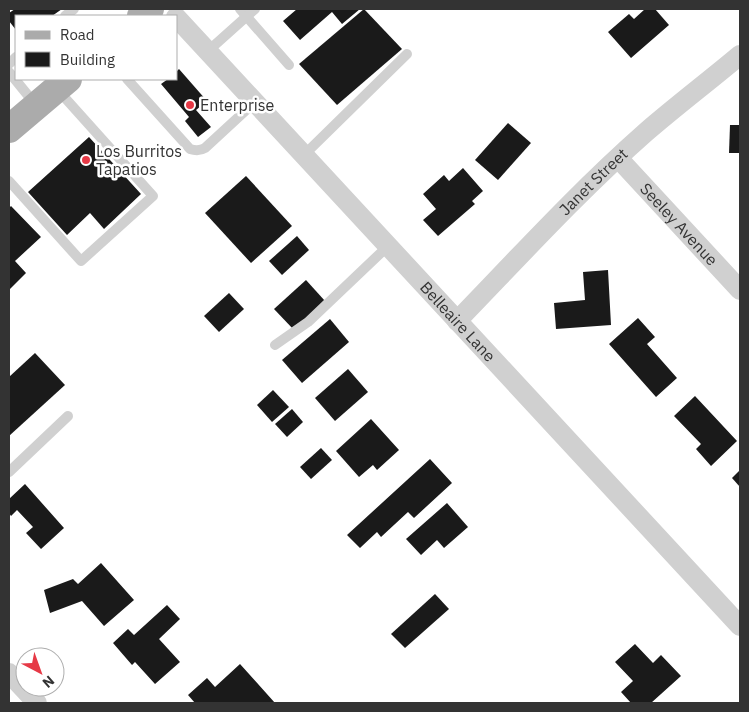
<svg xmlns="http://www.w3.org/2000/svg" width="749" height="712" viewBox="0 0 749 712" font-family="'IBM Plex Sans',sans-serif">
	<rect width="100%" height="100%" fill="#fff"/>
	<!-- building -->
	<g fill="#1a1a1a">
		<path d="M15 9H62L52 16H16V30L9 21V13Z"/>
		<path d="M297 9H360L342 24 332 12 300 40 283 21Z"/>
		<path d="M364 9 402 49 337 105 299 64Z"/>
		<path d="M645 9H655L669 25 631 58 608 32 629 14 634 19Z"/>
		<path d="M179 69 207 101 196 110 211 127 198 137 185 121 189 117 161 84 168 79H176V72Z"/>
		<path d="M508 123 531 143 498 180 475 160Z"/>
		<path d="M730 125H740V153H729Z"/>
		<path d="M89 137 141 194 104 229 90 213 67 235 28 192Z"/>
		<path d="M463 168 483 191 472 201 475 204 438 236 423 220 436 209 423 194 444 175 449 181Z"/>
		<path d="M246 176 292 226 251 263 205 213Z"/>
		<path d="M11 206 41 237 15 261 26 273 9 290V208Z"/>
		<path d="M297 236 309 250 282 275 269 261Z"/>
		<path d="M608 270 611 325 556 329 554 303 585 300 583 272Z"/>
		<path d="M306 280 325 301 294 330 274 309Z"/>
		<path d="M229 293 244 309 219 332 204 316Z"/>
		<path d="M638 318 655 337 647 344 677 378 656 397 609 344Z"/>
		<path d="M330 319 349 342 302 383 282 360Z"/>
		<path d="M35 353 65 385 9 436V377Z"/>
		<path d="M348 369 368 392 335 421 315 398Z"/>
		<path d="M273 390 289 407 272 422 257 405Z"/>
		<path d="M695 396 737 441 711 466 696 449 701 444 674 416Z"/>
		<path d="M292 409 303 422 287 437 275 424Z"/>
		<path d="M371 419 399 450 377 470 373 465 359 477 336 451Z"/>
		<path d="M321 448 332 460 311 479 300 467Z"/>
		<path d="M430 459 452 483 414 518 408 512 381 537 377 532 360 548 347 535Z"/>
		<path d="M740 470V487L732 478Z"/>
		<path d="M25 484 64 528 41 549 26 533 33 527 17 510 11 516 9 513V499Z"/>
		<path d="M447 503 468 527 444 548 437 540 421 555 406 539Z"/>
		<path d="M101 563 134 600 104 626 82 601 50 613 44 590 73 579 78 584Z"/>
		<path d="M435 594 449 609 405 648 391 634Z"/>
		<path d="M167 605 180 619 159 639 180 662 155 684 135 662 132 665 113 643 128 629 134 635Z"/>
		<path d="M635 644 653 663 661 655 681 676 651 703H631L621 692 633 681 615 662Z"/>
		<path d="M240 664 275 703H195L188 695 207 678 215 687Z"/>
	</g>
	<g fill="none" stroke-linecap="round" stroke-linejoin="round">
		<!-- lane -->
		<g stroke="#d0d0d0" stroke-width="10">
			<path d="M240 9 289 65"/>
			<path d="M65 16 74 9"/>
			<path d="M208 51 255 9"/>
			<path d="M9 64 16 57"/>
			<path d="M9 72 35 104"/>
			<path d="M127 79 190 149C196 151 200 151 205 148L255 102"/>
			<path d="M304 155 407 54"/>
			<path d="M9 181 81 261 153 196 57 89"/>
			<path d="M275 345 308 322 388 246"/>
			<path d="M9 472 68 416"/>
		</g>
		<!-- street -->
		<g stroke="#d0d0d0" stroke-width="20">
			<path id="s1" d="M176 17 740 626"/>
			<path id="s2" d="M618 158 740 290"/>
			<path id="s3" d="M457 321C519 257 579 191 646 132 676 106 709 81 740 55"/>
			<path d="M9 673 37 703"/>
		</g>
		<!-- primary -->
		<g stroke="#ababab" stroke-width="28">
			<path d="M141 16 150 9"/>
			<path d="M9 129 68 79"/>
		</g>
	</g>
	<!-- markers -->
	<g fill="#e63946" stroke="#fff" stroke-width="2">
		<circle cx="190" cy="105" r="5"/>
		<circle cx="86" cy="160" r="5"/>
	</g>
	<g text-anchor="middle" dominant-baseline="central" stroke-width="5" stroke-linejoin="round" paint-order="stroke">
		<!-- poi labels -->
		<g font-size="16" fill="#333" stroke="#fff" text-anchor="start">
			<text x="200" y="105">Enterprise</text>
			<text x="96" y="151">Los Burritos<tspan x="96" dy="18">Tapatios</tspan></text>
		</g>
		<!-- street labels -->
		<g font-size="16" fill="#333" stroke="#fff">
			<text stroke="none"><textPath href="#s3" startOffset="195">Janet Street</textPath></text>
			<text stroke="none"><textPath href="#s2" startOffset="90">Seeley Avenue</textPath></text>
			<text stroke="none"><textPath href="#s1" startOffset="415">Belleaire Lane</textPath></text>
		</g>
	</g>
	<!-- border -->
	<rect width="749" height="712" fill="none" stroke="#333333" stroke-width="20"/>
	<!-- legend -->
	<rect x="15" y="15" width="162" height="65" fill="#ffffff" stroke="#adadad"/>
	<rect x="25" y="31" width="25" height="8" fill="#ababab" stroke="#adadad"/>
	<text x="60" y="40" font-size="15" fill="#333333">Road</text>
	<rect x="25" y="52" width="25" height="15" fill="#1a1a1a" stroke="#adadad"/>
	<text x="60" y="65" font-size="15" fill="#333333">Building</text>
	<!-- north arrow -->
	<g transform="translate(40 672) rotate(139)"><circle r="24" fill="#ffffff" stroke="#adadad"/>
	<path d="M0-4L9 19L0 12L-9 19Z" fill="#e63946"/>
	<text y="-8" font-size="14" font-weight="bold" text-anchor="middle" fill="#333333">N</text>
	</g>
</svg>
